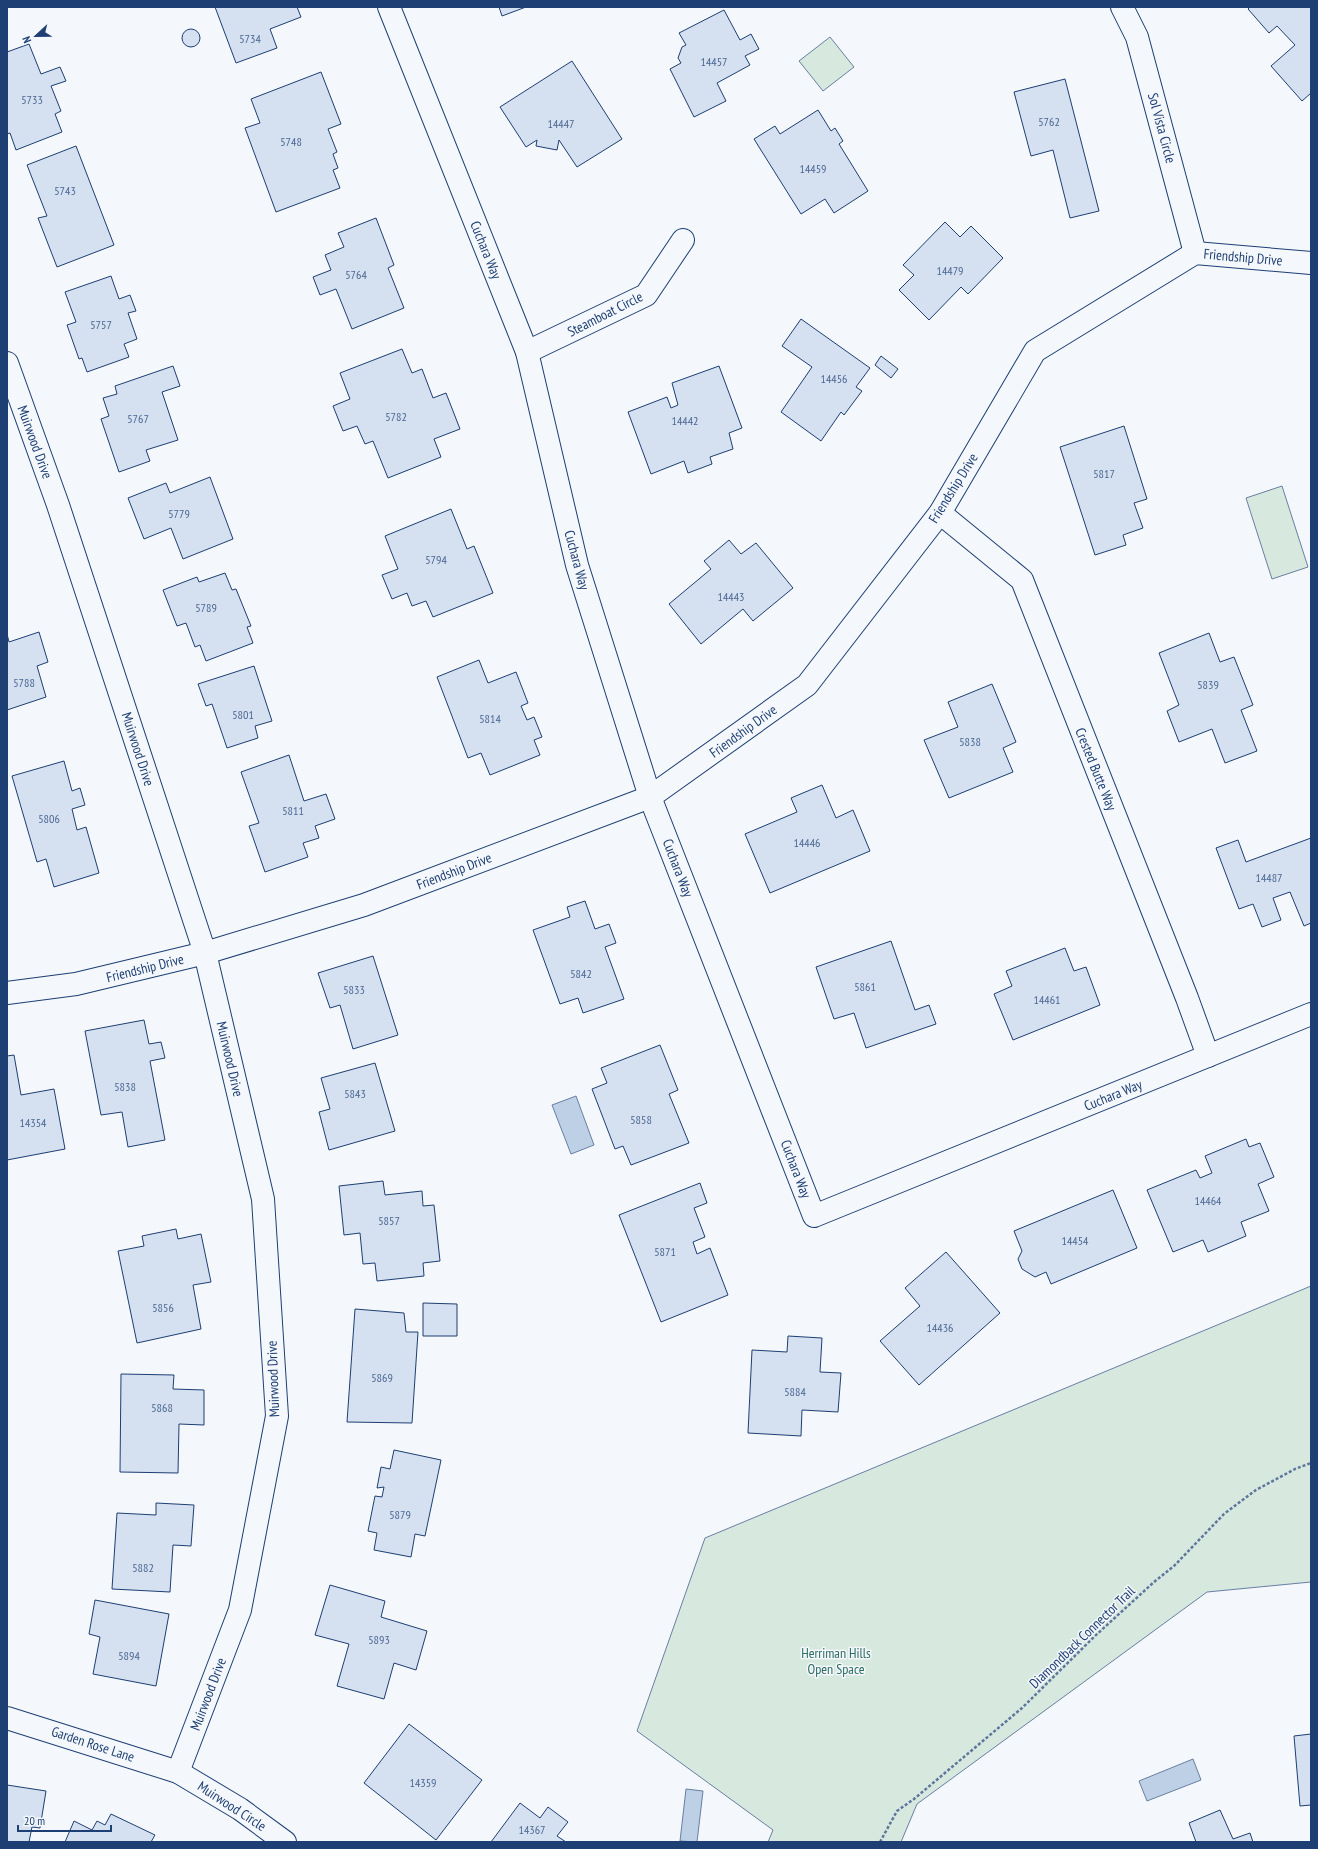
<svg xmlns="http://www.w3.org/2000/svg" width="1318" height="1849" viewBox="0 0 1318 1849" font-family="'PT Sans Narrow',sans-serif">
	<rect width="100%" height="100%" fill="#f4f7fb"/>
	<!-- green -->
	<g fill="#d7e8df" stroke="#687fa3">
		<path d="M830 37 854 67 823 91 799 61Z"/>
		<path d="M1282 486 1308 567 1272 579 1246 498Z"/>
		<path d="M1311 1286V1582L1207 1592 917 1804 901 1842H768L773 1830 637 1731 705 1538Z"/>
	</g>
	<!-- water -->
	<g fill="#bed0e5" stroke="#687fa3">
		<path d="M576 1096 594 1145 571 1154 552 1105Z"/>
		<path d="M1193 1759 1201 1780 1147 1801 1139 1781Z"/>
		<path d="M686 1789 703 1791 697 1842 680 1841Z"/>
	</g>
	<!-- building -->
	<g fill="#d5e0f0" stroke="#1d3f73">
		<path d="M215 7H297L301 17 270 29 277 48 236 63Z"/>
		<path d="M499 7H526L502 16Z"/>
		<path d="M1250 7H1311V93L1302 101 1271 66 1295 45 1277 26 1269 33 1248 9Z"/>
		<path d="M724 10 740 40 751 34 759 49 745 56 750 65 717 83 726 101 694 117 670 69 681 63 678 58 682 47 686 45 679 33Z"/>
		<circle cx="191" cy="38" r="9"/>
		<path d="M29 44 41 74 60 67 66 81 51 86 61 111 55 114 62 132 16 150 10 133 7 134V52Z"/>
		<path d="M572 61 622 139 577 167 559 140 557 150 536 146 537 140 526 147 500 107Z"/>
		<path d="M321 72 341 124 328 129 337 152 333 154 338 168 333 170 340 188 276 212 245 128 260 123 251 99Z"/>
		<path d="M1065 79 1099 211 1070 218 1053 150 1031 156 1014 92Z"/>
		<path d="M818 110 831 131 835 128 843 141 839 144 868 191 834 213 825 199 801 214 754 139 775 126 780 134Z"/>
		<path d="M76 146 114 245 57 267 38 218 47 216 27 165Z"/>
		<path d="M376 218 394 265 388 268 404 308 352 329 336 289 320 295 313 277 331 270 325 255 344 247 338 233Z"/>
		<path d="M945 222 960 237 971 226 1003 258 968 294 961 287 929 320 899 290 914 275 903 265Z"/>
		<path d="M111 276 119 299 130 295 136 311 128 313 137 339 124 344 129 357 87 372 82 358 79 359 67 325 76 322 65 292Z"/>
		<path d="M801 319 870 368 856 387 862 391 844 415 841 412 821 441 781 412 812 367 782 346Z"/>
		<path d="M402 349 412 373 422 369 433 398 446 393 460 429 434 439 441 457 388 478 373 441 365 444 357 426 343 431 333 406 350 399 340 373Z"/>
		<path d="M881 356 898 369 891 378 875 365Z"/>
		<path d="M173 366 180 386 162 392 178 440 146 450 150 461 119 472 101 419 109 416 103 398 117 394 115 386Z"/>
		<path d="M719 366 742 428 729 433 733 449 710 457 712 464 688 473 684 461 651 474 628 412 667 397 671 408 678 405 672 383Z"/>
		<path d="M1124 426 1147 499 1134 503 1143 528 1123 535 1126 545 1095 555 1060 447Z"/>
		<path d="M210 477 233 539 183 559 171 528 144 539 128 498 166 483 170 493Z"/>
		<path d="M451 509 467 549 474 546 493 593 433 617 426 601 412 606 407 593 392 599 382 575 398 569 385 536Z"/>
		<path d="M729 540 741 554 756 543 793 588 753 621 743 609 701 644 669 604 711 569 704 561Z"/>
		<path d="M225 573 232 590 236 589 251 626 247 627 253 643 206 661 200 645 195 647 186 623 177 626 163 590 197 577 199 582Z"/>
		<path d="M39 632 48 662 37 666 46 697 7 710V634L9 642Z"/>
		<path d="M1209 633 1220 662 1234 657 1253 705 1241 710 1257 751 1225 763 1212 729 1179 742 1167 711 1179 705 1159 653Z"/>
		<path d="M479 660 488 683 516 672 528 703 521 706 527 720 534 717 542 737 534 740 540 755 490 775 481 753 468 758 437 677Z"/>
		<path d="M254 666 272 721 255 726 258 738 227 748 212 704 206 706 198 684Z"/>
		<path d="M992 684 1016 742 1003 748 1013 772 949 798 924 740 958 727 948 702Z"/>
		<path d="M289 755 304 801 326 794 335 819 315 826 319 838 303 843 308 857 265 872 249 826 259 823 241 772Z"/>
		<path d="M64 761 72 791 80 788 85 805 72 809 77 830 86 827 99 873 54 887 46 859 37 862 12 776Z"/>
		<path d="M822 785 836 818 853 810 870 851 770 893 745 834 797 812 791 798Z"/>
		<path d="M1311 838V923L1304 926 1290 892 1273 898 1281 920 1262 927 1253 904 1239 909 1216 848 1238 840 1246 862Z"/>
		<path d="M585 901 595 929 609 924 616 943 605 947 624 999 583 1013 578 998 560 1004 533 930 570 917 567 907Z"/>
		<path d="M891 941 915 1010 929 1005 936 1024 866 1048 854 1013 834 1019 816 967Z"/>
		<path d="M1065 948 1074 971 1086 967 1100 1005 1013 1040 994 994 1012 986 1006 971Z"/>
		<path d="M373 956 398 1035 353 1049 340 1005 330 1008 318 973Z"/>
		<path d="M144 1020 149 1044 161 1042 165 1058 150 1061 165 1140 128 1147 122 1112 101 1115 85 1031Z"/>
		<path d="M660 1045 678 1090 669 1094 689 1143 631 1165 623 1146 615 1149 592 1089 607 1083 601 1068Z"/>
		<path d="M14 1055 21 1095 54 1089 65 1149 7 1160V1056Z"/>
		<path d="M375 1063 395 1131 329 1150 319 1112 330 1109 321 1078Z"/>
		<path d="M1246 1139 1249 1147 1260 1143 1274 1177 1258 1184 1269 1211 1241 1222 1246 1236 1208 1252 1203 1240 1173 1252 1147 1190 1196 1170 1200 1178 1212 1173 1205 1156Z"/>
		<path d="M383 1181 385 1195 422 1191 423 1206 434 1205 440 1261 423 1263 424 1276 377 1281 375 1263 363 1264 360 1233 344 1235 339 1186Z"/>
		<path d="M700 1183 707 1203 694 1208 705 1237 693 1242 697 1254 710 1248 728 1295 661 1322 619 1215Z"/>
		<path d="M1113 1190 1137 1248 1051 1284 1046 1272 1035 1277 1022 1269 1018 1259 1022 1251 1014 1231Z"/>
		<path d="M176 1229 178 1239 201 1234 211 1282 193 1285 201 1329 137 1343 118 1251 144 1246 142 1236Z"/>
		<path d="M946 1252 1000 1313 919 1385 880 1341 920 1306 905 1288Z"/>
		<path d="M423 1303 457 1304V1336H423Z"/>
		<path d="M355 1309 404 1313 406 1332H418L412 1423 347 1422Z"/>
		<path d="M788 1336 822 1338 820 1372 841 1373 838 1412 802 1410 801 1436 748 1433 752 1350 787 1352Z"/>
		<path d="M121 1374 174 1375 173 1389 204 1390V1425L179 1424 178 1473 120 1472Z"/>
		<path d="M394 1450 441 1460 425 1536 415 1534 411 1557 374 1550 377 1533 368 1531 375 1496 382 1497 384 1487 377 1488 381 1467 390 1469Z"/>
		<path d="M156 1503 194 1505 191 1546 173 1545 170 1592 112 1589 117 1513 156 1515Z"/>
		<path d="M330 1585 385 1601 381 1617 427 1631 416 1670 394 1663 384 1699 337 1686 349 1644 315 1635Z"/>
		<path d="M95 1600 169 1614 156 1686 93 1674 100 1637 89 1634Z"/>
		<path d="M409 1724 482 1780 436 1840 364 1783Z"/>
		<path d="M1311 1734V1805L1300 1806 1294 1736Z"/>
		<path d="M7 1785 46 1791 40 1828 32 1827 29 1842H7Z"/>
		<path d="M520 1803 540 1818 548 1807 568 1822 557 1836 566 1842H491Z"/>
		<path d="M1220 1810 1233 1839 1250 1833 1253 1842H1196L1189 1823Z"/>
		<path d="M111 1814 155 1835 151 1842H65L74 1821 92 1830 97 1821 105 1825Z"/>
	</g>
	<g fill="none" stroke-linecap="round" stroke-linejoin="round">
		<!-- minor casing -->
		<g stroke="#1d3f73" stroke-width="24">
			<g id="minor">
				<path d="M389 7 527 352 577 565 650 797 814 1216 1311 1014"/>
				<path d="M1122 7 1137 37 1195 253"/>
				<path d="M527 352 646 295 683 240"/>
				<path d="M7 363 58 505 205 953 263 1199 277 1416 240 1610 178 1772"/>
				<path d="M940 513 1022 580 1187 998 1208 1056"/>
				<path d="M7 993 76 984 205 953 364 905 650 797 807 685 940 513 1035 351 1195 253 1311 263"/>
				<path d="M7 1718 178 1772 240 1809 285 1842"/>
			</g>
		</g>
		<!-- path -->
		<path stroke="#5e769c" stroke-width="2.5" stroke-dasharray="3 2" stroke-linecap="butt" d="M880 1842 897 1811 914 1799 1022 1708 1095 1636 1154 1582 1174 1566 1224 1514 1256 1490 1295 1469 1311 1463"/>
		<!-- minor -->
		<use href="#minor" stroke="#f4f7fb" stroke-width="22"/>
	</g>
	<g text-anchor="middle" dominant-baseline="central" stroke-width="3" stroke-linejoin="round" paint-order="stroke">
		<!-- number labels -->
		<g font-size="12" fill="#4b6792">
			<text x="250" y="38">5734</text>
			<text x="714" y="61">14457</text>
			<text x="32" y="99">5733</text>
			<text x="1049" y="121">5762</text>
			<text x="561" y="123">14447</text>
			<text x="291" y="141">5748</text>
			<text x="813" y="168">14459</text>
			<text x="65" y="190">5743</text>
			<text x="950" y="270">14479</text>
			<text x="356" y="274">5764</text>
			<text x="101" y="324">5757</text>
			<text x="834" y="378">14456</text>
			<text x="396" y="416">5782</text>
			<text x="138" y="418">5767</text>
			<text x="685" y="420">14442</text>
			<text x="1104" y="473">5817</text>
			<text x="179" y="513">5779</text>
			<text x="436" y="559">5794</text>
			<text x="731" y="596">14443</text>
			<text x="206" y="607">5789</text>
			<text x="24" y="682">5788</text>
			<text x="1208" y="684">5839</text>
			<text x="243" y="714">5801</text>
			<text x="490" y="718">5814</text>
			<text x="970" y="741">5838</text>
			<text x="293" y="810">5811</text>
			<text x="49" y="818">5806</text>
			<text x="807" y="842">14446</text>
			<text x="1269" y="877">14487</text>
			<text x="581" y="973">5842</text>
			<text x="865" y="986">5861</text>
			<text x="354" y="989">5833</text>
			<text x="1047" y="999">14461</text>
			<text x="125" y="1086">5838</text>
			<text x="355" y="1093">5843</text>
			<text x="641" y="1119">5858</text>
			<text x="33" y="1122">14354</text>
			<text x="1208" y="1200">14464</text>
			<text x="389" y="1220">5857</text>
			<text x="1075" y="1240">14454</text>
			<text x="665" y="1251">5871</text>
			<text x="163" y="1307">5856</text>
			<text x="940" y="1327">14436</text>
			<text x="382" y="1377">5869</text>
			<text x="795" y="1391">5884</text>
			<text x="162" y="1407">5868</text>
			<text x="400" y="1514">5879</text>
			<text x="143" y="1567">5882</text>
			<text x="379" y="1639">5893</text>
			<text x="129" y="1655">5894</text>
			<text x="423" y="1782">14359</text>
			<text x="532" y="1829">14367</text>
		</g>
		<!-- street labels -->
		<g font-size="14" fill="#1d3f73" stroke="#f4f7fb">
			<text transform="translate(1162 128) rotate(75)">Sol Vista Circle</text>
			<text transform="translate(486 250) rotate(68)">Cuchara Way</text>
			<text transform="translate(1243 257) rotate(5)">Friendship Drive</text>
			<text transform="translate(605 314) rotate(-27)">Steamboat Circle</text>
			<text transform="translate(35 442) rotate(70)">Muirwood Drive</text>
			<text transform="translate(953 488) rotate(-58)">Friendship Drive</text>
			<text transform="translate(577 560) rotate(75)">Cuchara Way</text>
			<text transform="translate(743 731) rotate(-36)">Friendship Drive</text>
			<text transform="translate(138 749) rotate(72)">Muirwood Drive</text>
			<text transform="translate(1096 769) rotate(68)">Crested Butte Way</text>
			<text transform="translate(678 868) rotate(69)">Cuchara Way</text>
			<text transform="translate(454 871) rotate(-21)">Friendship Drive</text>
			<text transform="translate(145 968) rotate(-14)">Friendship Drive</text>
			<text transform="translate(230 1059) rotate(77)">Muirwood Drive</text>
			<text transform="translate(1113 1095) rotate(-22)">Cuchara Way</text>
			<text transform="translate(796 1169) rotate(69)">Cuchara Way</text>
			<text transform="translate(273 1379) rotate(-92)">Muirwood Drive</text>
			<text transform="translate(1082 1637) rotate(-44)">Diamondback Connector Trail</text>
			<text transform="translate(208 1694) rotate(-69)">Muirwood Drive</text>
			<text transform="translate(93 1744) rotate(18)">Garden Rose Lane</text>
			<text transform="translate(232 1806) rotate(33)">Muirwood Circle</text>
		</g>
		<!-- park labels -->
		<g font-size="14" fill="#2c6c60" stroke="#f4f7fb">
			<text x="836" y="1653">Herriman Hills<tspan x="836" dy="16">Open Space</tspan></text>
		</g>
	</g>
	<!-- border -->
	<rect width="1318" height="1849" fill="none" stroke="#1d3f73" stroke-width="16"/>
	<!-- north arrow -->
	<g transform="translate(36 36) rotate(248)" stroke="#f4f7fb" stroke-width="3" paint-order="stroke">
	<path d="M0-3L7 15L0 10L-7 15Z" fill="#1d3f73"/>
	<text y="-6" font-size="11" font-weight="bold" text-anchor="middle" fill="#1d3f73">N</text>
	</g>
	<!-- scale -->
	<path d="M18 1825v6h93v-6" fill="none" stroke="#1d3f73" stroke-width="2"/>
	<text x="24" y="1825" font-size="12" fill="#1d3f73" stroke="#f4f7fb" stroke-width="3" paint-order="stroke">20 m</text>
</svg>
